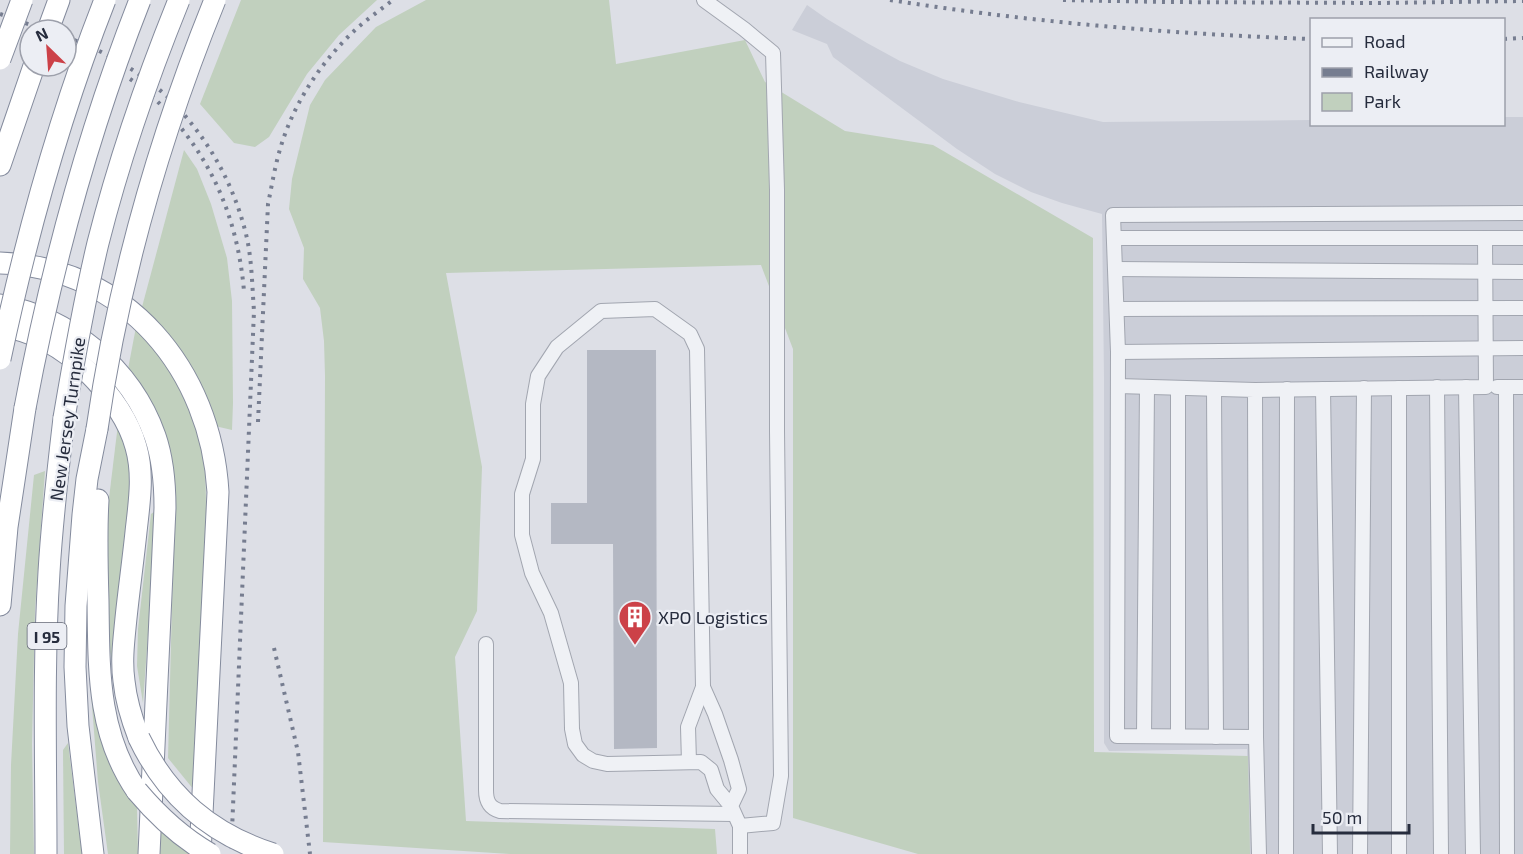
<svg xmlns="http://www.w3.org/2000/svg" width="1523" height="854" viewBox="0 0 1523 854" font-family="'Exo 2',sans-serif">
	<rect width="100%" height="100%" fill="#dddfe6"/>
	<!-- built -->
	<path fill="#cbced8" d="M807 5 827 19 867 43 900 61 943 79 1019 102 1103 122 1311 120 1312 124H1504V117H1523V854H1247V749L1109 751 1104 743V378L1102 214 1062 203 1031 192 995 174 957 149 833 57 827 44 792 30Z"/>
	<!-- green -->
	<g fill="#c1d0be">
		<path d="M241 0H377L339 35 307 74 269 137 255 147 234 143 200 104Z"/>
		<path d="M426 0H609L616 64 745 40 765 82 845 131 933 145 1093 238 1094 752 1248 756 1250 854H918L793 818V349L761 265 446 273 482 467 477 611 455 657 466 821 715 829 717 854H510L323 842 325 376 324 341 320 308 303 279 304 248 289 209 292 179 310 105 325 80 376 27Z"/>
		<path d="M184 150 197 169 211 204 227 258 232 301 233 403 232 430 215 426 170 339 142 307Z"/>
		<path d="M136 327C168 362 192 404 202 452 206 471 206 492 206 512L194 790 168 758 175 490 169 450 128 369Z"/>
		<path d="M118 424 133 465 113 665 108 643 106 523Z"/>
		<path d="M45 471 35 610 32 744 34 854H10L11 765 18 634 34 475Z"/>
		<path d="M157 510 143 703 137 666 138 629 151 514Z"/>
		<path d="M89 668 115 766 137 808 138 854H108L98 782Z"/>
		<path d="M68 743 82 854H64L63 750Z"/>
		<path d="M161 829 193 854H160Z"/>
	</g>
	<!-- building -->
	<path fill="#b4b8c3" d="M587 350H656L657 748 614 749 613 544H551V503H587Z"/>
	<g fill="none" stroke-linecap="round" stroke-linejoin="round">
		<!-- minor casing -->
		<g stroke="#a2a6b0" stroke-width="16">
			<g id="minor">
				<path d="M704 0 744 29 773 53 777 190V431L781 776 773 823 740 826"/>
				<path d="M1523 213 1113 215 1118 352 1523 348"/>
				<path d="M1115 238H1523"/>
				<path d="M1116 269 1523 272"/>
				<path d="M1117 309 1523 308"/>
				<path d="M1118 386 1255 390 1256 737 1117 736 1118 352"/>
				<path d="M1437 387 1441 854"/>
				<path d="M1466 387 1473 854"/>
				<path d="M1497 387H1523"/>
				<path d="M1506 387 1507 854"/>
				<path d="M1178 388V736"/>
				<path d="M1214 389 1216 737"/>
				<path d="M1323 389 1330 854"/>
				<path d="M1255 390 1486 387 1485 238"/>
				<path d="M486 644V790C486 801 489 808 500 811L734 814"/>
				<path d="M1144 736 1147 387"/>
				<path d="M1256 737 1259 854"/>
				<path d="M689 762 688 727 703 687"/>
				<path d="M731 806 739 789 731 760 715 714 703 687 697 349 690 334 655 309 601 311 557 347 538 376 533 404V459L522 494V535L532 573 551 613 571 683 572 729 575 744 583 755 593 761 607 764 701 762 711 770 717 789 731 806 740 826V854"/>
				<path d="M1286 854 1287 389"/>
				<path d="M1360 854 1364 388"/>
				<path d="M1399 854V388"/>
			</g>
		</g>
		<!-- highway casing -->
		<g stroke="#848b9d" stroke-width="23">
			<g id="highway">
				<path d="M48 30 59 0"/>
				<path d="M0 165 34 66"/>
				<path d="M0 263C127 267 211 371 218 492L200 854"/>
				<path d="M0 305C70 318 131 368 155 436 163 459 165 484 165 508L149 854"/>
				<path d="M0 326C33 330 64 348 87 371 108 392 128 417 136 447 144 475 139 504 136 532 133 561 129 589 126 618 124 639 121 660 124 681 126 701 132 720 139 738"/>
				<path d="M98 500C96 533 97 567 98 601 99 669 97 733 137 791"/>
				<path d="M0 605 7 527 25 408"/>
				<path d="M46 854C46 760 43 666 49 572 52 520 58 469 64 418"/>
				<path d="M93 854 78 726 75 667 76 606 83 515 87 479 97 429"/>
			</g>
		</g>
		<!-- minor -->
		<use href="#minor" stroke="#eff1f5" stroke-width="14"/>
		<!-- highway -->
		<use href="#highway" stroke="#fff" stroke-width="21"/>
		<!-- rail -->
		<g stroke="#767d90" stroke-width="4" stroke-dasharray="3 6" stroke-linecap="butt">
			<path d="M890 0C1030 22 1170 34 1312 39"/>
			<path d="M1063 0 1165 2 1379 3 1523 1"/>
			<path d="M0 14 45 30"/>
			<path d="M66 37C105 51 141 72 171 100 177 105 182 111 186 117 215 151 235 190 246 234 252 259 252 285 254 311L231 854"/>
			<path d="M1504 39 1523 38"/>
			<path d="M130 79C145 89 159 102 171 116 216 167 238 224 244 291"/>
			<path d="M258 422 268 204C272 185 275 165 281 146 294 103 321 62 354 31 366 20 380 10 393 0"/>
			<path d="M274 648 298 752 310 854"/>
		</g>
		<!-- highway-bridge casing -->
		<g stroke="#848b9d" stroke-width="23" stroke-linecap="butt">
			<g id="highway-bridge">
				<path d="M0 59 22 0"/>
				<path d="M0 359C26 237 59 117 105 0"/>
				<path d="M25 408C51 269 88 132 140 0"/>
				<path d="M64 418C74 359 84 301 98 243 119 160 147 79 179 0"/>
				<path d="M97 429C118 282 159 138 215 0"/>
				<path d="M139 738C167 797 211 834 273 854"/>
				<path d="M137 791C158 816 182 838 210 854"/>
			</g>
		</g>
		<!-- highway-bridge -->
		<use href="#highway-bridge" stroke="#fff" stroke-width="21"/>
	</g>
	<!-- icons -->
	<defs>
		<g id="building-pin" transform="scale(1.725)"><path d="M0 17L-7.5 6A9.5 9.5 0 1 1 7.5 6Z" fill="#cc4148" stroke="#eceef4"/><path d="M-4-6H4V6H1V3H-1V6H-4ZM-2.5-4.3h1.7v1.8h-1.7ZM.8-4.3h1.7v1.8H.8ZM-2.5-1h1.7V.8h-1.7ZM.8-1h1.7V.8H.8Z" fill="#fff"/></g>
	</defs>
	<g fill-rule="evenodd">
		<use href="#building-pin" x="635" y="617"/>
	</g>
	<g text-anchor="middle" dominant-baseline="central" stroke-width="4.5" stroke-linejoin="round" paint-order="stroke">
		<!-- shield labels -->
		<rect fill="#eceef4" stroke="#616674" stroke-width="1.5" x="27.5" y="623" width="39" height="26" rx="4.5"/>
		<g font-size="16" font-weight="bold" fill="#262c3d">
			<text x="47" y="636">I 95</text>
		</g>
		<!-- street labels -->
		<g font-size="18" fill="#262c3d" stroke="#eceef4">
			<text transform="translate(67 419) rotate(-82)">New Jersey Turnpike</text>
		</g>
		<!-- poi labels -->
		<g font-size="18" fill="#262c3d" stroke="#eceef4" text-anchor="start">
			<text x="658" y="617">XPO Logistics</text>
		</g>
	</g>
	<!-- legend -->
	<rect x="1310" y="18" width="195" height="108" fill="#eceef4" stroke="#9da0ab" stroke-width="1.5"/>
	<rect x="1322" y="38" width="30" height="9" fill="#eff1f5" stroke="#9da0ab" stroke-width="1.5"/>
	<text x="1364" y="48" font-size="18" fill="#262c3d">Road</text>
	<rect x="1322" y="68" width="30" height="9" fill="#767d90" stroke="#9da0ab" stroke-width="1.5"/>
	<text x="1364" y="78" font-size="18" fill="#262c3d">Railway</text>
	<rect x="1322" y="93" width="30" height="18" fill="#c1d0be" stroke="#9da0ab" stroke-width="1.5"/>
	<text x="1364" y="108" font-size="18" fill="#262c3d">Park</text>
	<!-- north arrow -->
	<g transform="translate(48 48) rotate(335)"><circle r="28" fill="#eceef4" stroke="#9da0ab" stroke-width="1.5"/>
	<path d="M0-4.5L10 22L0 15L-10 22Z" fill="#cc4148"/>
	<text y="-9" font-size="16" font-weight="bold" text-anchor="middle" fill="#262c3d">N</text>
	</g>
	<!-- scale -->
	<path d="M1313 824v9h96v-9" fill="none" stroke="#262c3d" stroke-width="3"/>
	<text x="1322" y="824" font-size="18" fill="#262c3d" stroke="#eceef4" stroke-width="4.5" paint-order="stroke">50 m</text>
</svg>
